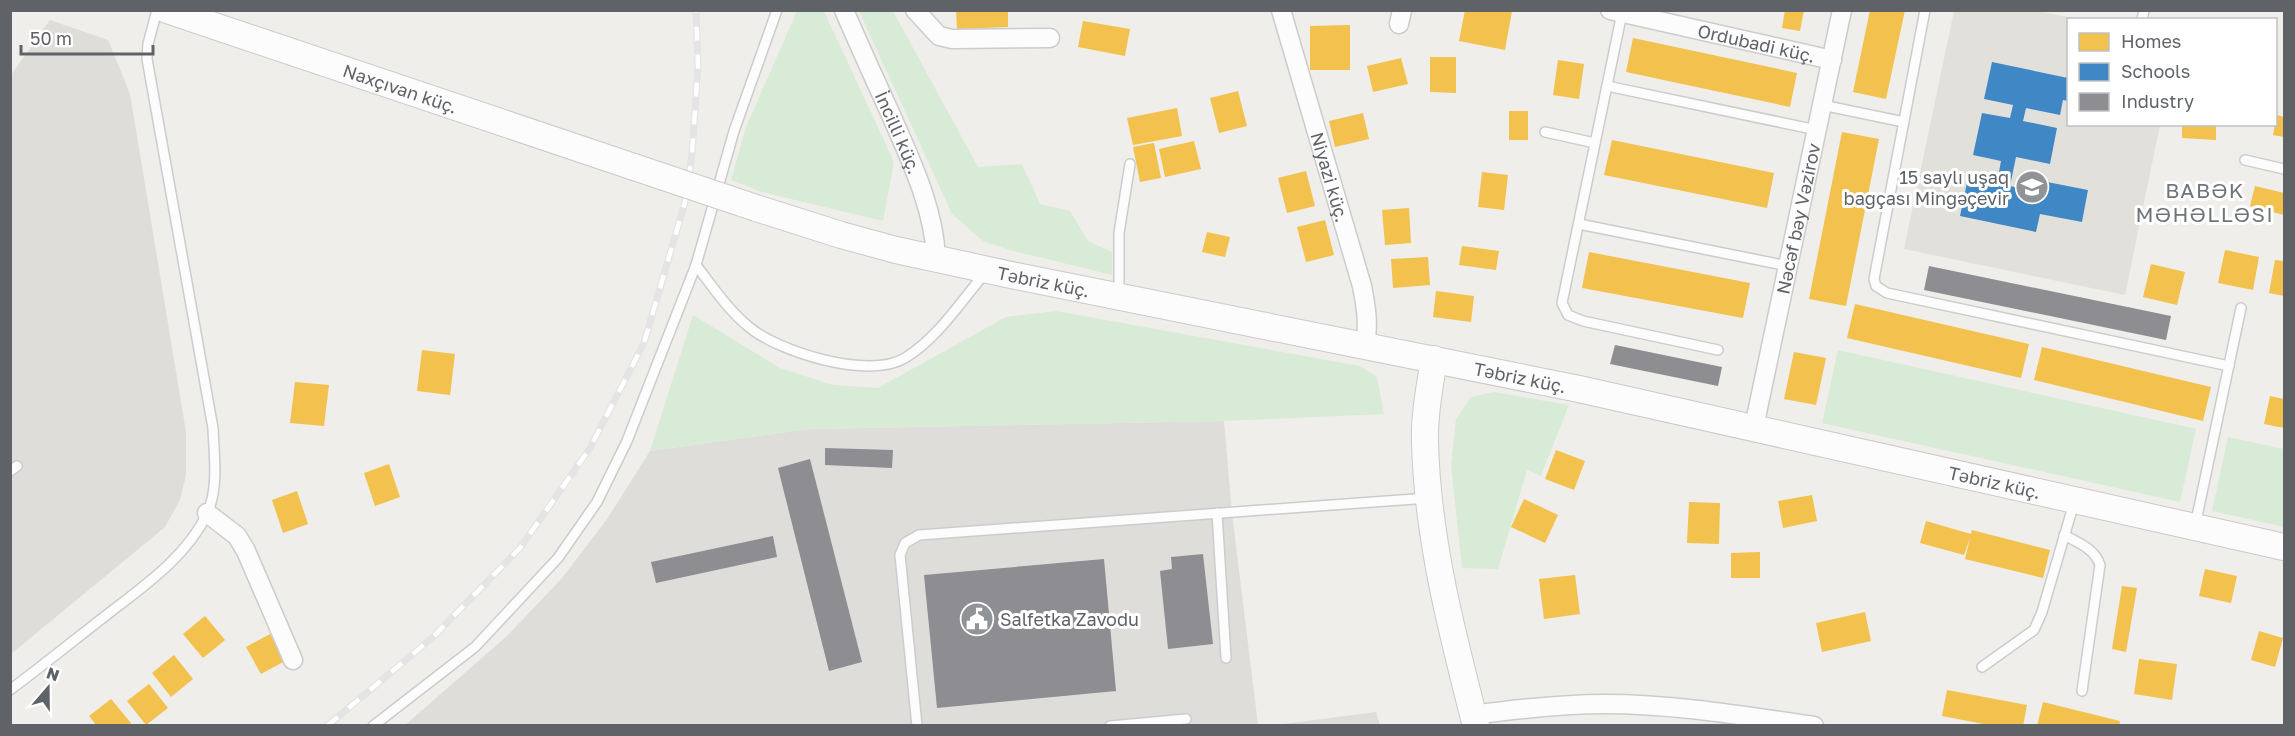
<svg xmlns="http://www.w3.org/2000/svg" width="2295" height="736" viewBox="0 0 2295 736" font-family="'Golos Text',sans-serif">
	<rect width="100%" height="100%" fill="#efeeea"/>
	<!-- industrial -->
	<g fill="#dfddda">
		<path d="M50 20 108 40 130 94 186 432V475L180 500 165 527 11 654V75Z"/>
		<path d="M1224 421 1232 513 1258 725 404 726 507 636 562 578 607 519 650 451 809 429Z"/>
		<path d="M1376 712 1380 725H1276Z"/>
	</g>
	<!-- education -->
	<path fill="#e2e0da" d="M1954 11H2036L2079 19 2068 20V124L2160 125 2125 295 1904 249Z"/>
	<!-- green -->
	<g fill="#d8ebd6">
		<path d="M797 11H824L894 162 883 221 762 192 731 180 746 127Z"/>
		<path d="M859 11H893L978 167 1022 164 1040 204 1070 211 1088 241 1112 252V275L1010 250 983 241 952 214Z"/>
		<path d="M1056 311 1360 366 1377 377 1384 414 1224 421 809 429 650 451 693 315 780 368 833 385 878 388 1006 317Z"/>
		<path d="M1838 350 2196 429 2180 502 1822 423Z"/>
		<path d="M1494 392 1569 405 1541 476 1527 470 1498 569 1462 568 1451 465 1456 419 1471 397Z"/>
		<path d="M2228 437 2284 449V527L2212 511Z"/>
	</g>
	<!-- homes -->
	<g fill="#f2c14e">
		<path d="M956 10H1008V27L957 29Z"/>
		<path d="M1465 10 1512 11 1505 50 1459 41Z"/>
		<path d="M1785 10H1804L1800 31 1782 28Z"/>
		<path d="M1870 10H1905L1886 99 1853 92Z"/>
		<path d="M1083 21 1130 29 1125 56 1078 47Z"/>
		<path d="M1350 25V70H1310V26Z"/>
		<path d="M1633 38 1797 73 1790 107 1626 72Z"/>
		<path d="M1430 57H1456V93L1430 92Z"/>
		<path d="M1401 58 1408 84 1373 92 1367 66Z"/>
		<path d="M1558 60 1584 64 1579 99 1553 95Z"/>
		<path d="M1238 91 1247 126 1219 133 1210 98Z"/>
		<path d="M1177 108 1182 136 1133 145 1127 118Z"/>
		<rect x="1509" y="111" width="19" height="29"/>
		<path d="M1363 113 1369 139 1335 147 1329 121Z"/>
		<path d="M2277 115 2284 117V137L2273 135Z"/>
		<path d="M2182 124H2216V140L2182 138Z"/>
		<path d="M1842 132 1879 139 1846 306 1809 299Z"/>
		<path d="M1612 140 1774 173 1767 208 1604 175Z"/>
		<path d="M1194 141 1201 169 1165 177 1159 149Z"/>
		<path d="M1154 143 1161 178 1140 182 1133 147Z"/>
		<path d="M1306 171 1315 206 1287 213 1278 178Z"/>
		<path d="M1482 172 1508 175 1504 210 1478 207Z"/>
		<path d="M2255 186 2284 193V215L2250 206Z"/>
		<path d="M1409 208 1411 243 1385 245 1382 210Z"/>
		<path d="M1325 220 1334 255 1306 262 1297 227Z"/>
		<path d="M1207 232 1230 237 1225 257 1202 252Z"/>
		<path d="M1462 246 1499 251 1496 270 1459 265Z"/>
		<path d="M2225 250 2259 257 2253 290 2218 283Z"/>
		<path d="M1589 252 1750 283 1743 318 1582 288Z"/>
		<path d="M1428 257 1430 285 1393 288 1391 259Z"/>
		<path d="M2275 260 2284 261V296L2269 293Z"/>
		<path d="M2151 264 2185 272 2177 305 2143 297Z"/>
		<path d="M1436 291 1474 296 1471 322 1433 317Z"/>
		<path d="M1855 304 2029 344 2021 378 1847 338Z"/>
		<path d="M2042 347 2211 387 2203 421 2034 380Z"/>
		<path d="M422 350 455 354 450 395 417 391Z"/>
		<path d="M1794 352 1826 358 1816 405 1784 399Z"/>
		<path d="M295 382 329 385 324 426 290 423Z"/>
		<path d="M2270 396 2284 399V428L2264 424Z"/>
		<path d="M1556 450 1585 461 1574 490 1545 479Z"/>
		<path d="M389 464 400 497 375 506 364 473Z"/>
		<path d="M297 491 308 524 283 533 272 500Z"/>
		<path d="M1812 495 1817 521 1783 528 1778 501Z"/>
		<path d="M1524 499 1558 515 1545 543 1511 527Z"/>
		<path d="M1689 502 1720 503 1719 544 1687 543Z"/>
		<path d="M1926 521 1971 534 1972 530 2050 550 2043 578 1965 559 1970 538 1964 555 1920 543Z"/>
		<path d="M1760 552V578H1731V553Z"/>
		<path d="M2205 569 2237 576 2231 603 2199 596Z"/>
		<path d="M1575 575 1580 614 1544 619 1539 579Z"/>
		<path d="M2122 586 2137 588 2126 652 2112 649Z"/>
		<path d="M1865 612 1871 641 1822 652 1816 623Z"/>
		<path d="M205 616 225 640 203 658 183 634Z"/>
		<path d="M2259 631 2283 638 2275 667 2251 660Z"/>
		<path d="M270 634 285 661 261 674 246 647Z"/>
		<path d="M174 655 193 679 171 697 152 673Z"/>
		<path d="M2139 659 2177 664 2172 700 2134 694Z"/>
		<path d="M149 684 168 708 146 725 127 701Z"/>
		<path d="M1947 690 2027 705 2023 726H1994L1942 716Z"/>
		<path d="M111 699 131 723 127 726H97L89 716Z"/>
		<path d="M2043 702 2120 721 2119 726H2037Z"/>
	</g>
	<!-- schools -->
	<path fill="#3f88c5" d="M1992 62 2068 78V101L2063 100 2060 115 2026 108 2023 121 2057 128 2050 164 2016 157 2010 186 2044 193 2047 182 2088 190 2082 222 2040 214 2036 232 1960 216 1968 178 1997 183 2001 161 1973 155 1982 113 2010 118 2013 105 1984 99Z"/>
	<!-- industry -->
	<g fill="#8d8d92">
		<path d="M1929 266 2171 316 2166 340 1924 290Z"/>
		<path d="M1615 345 1722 367 1718 386 1610 364Z"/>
		<path d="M825 448 893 450 892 468 825 465Z"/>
		<path d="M810 459 862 662 829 671 778 468Z"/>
		<path d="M773 536 777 557 656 583 651 562Z"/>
		<path d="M1203 554 1213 644 1168 649 1160 571 1172 569 1171 557Z"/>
		<path d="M1104 559 1116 691 937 708 924 575Z"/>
	</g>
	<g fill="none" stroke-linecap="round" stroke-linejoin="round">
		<!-- lane casing -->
		<g stroke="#cbcccc" stroke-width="12">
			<g id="lane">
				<path d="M777 10 734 131 696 265C712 286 728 310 749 327 779 352 869 380 905 358 938 338 961 301 986 272"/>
				<path d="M1925 10 1874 279 1876 286 1887 293 2229 366"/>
				<path d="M1622 13 1562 303 1568 315 1583 321 1718 350"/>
				<path d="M2142 20 2144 10"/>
				<path d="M1607 86 1817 130"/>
				<path d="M1822 105 1904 122"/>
				<path d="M1545 132 1595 143"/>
				<path d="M2245 160 2284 169"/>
				<path d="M1579 224 1788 266"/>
				<path d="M1119 294V233L1130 164"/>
				<path d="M10 471 17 466"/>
				<path d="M1217 513 1226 658"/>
				<path d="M2195 526 2241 308"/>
				<path d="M2064 535C2079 543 2095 549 2100 565L2082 691"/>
				<path d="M1982 667 2034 630 2042 612 2074 503"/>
				<path d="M10 690C42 666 73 641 104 617 141 588 186 558 207 514 219 487 214 456 213 428L147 59 148 44 157 10"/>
				<path d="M373 726 475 647 558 558 597 502 627 441 696 265"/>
				<path d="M917 726 900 555 905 543 919 535 1428 498"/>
				<path d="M1110 726 1186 719"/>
			</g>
		</g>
		<!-- street casing -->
		<g stroke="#cbcccc" stroke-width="21">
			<g id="street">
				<path id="s1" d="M844 10C859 45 875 80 891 115 911 161 934 208 936 258"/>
				<path d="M915 10 939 36 952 39 1050 38"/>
				<path id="s2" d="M1281 10 1362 286C1366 307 1369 324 1365 345"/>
				<path id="s3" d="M1610 10 1832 60"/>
				<path d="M1399 24 1402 10"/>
				<path id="s4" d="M1754 427 1842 10"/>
				<path d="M207 513 237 536 246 551 293 660"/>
				<path d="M1473 715C1517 709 1560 704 1605 704 1675 704 1745 716 1814 726"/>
			</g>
		</g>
		<!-- secondary casing -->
		<g stroke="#cacacb" stroke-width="28">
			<g id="secondary">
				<path id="s5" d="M167 10 634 167"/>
				<path id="s6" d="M756 208 841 235 896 250 1016 276 1579 389 2284 547"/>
				<path d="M1434 359C1430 386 1424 414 1425 441 1427 537 1452 633 1476 726"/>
			</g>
		</g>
		<!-- lane -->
		<use href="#lane" stroke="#fdfcfc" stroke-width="9"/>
		<!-- street -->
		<use href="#street" stroke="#fdfcfc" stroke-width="18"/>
		<!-- secondary -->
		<use href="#secondary" stroke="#fdfcfc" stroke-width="26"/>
		<!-- rail casing -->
		<g stroke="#e4e4e4" stroke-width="7">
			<path id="rail" d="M327 726 432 638 520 548 590 448 644 343 685 202 692 154 698 66 696 10"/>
		</g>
		<!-- rail -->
		<use href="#rail" stroke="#fff" stroke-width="4.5" stroke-dasharray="14" stroke-linecap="butt"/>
		<!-- secondary-bridge casing -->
		<g stroke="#cacacb" stroke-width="28" stroke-linecap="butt">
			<path id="secondary-bridge" d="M634 167 756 208"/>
		</g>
		<!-- secondary-bridge -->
		<use href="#secondary-bridge" stroke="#fdfcfc" stroke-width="26"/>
	</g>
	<!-- icons -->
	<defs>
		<g id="school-disc" transform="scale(1.725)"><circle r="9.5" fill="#919496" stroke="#fff"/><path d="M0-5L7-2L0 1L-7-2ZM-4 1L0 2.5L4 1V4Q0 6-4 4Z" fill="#fff"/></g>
		<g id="civic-disc" transform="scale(1.725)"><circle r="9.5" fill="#919496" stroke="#fff"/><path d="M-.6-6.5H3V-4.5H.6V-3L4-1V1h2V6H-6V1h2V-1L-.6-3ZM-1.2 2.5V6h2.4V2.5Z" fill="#fff"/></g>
	</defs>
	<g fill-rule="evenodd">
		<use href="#school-disc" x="2032" y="187"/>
		<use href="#civic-disc" x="977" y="619"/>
	</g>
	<g text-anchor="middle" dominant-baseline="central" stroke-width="6" stroke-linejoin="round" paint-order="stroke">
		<!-- street labels -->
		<g font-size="18" fill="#5f6368" stroke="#fff">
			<text stroke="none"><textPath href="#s3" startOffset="150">Ordubadi küç.</textPath></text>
			<text stroke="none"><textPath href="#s5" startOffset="246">Naxçıvan küç.</textPath></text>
			<text stroke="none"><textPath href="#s1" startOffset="134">İncilli küç.</textPath></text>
			<text stroke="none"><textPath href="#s2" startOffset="174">Niyazi küç.</textPath></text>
			<text stroke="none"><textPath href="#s4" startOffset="213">Nəcəf bəy Vəzirov</textPath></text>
			<text stroke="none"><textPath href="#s6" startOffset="297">Təbriz küç.</textPath></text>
			<text stroke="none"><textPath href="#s6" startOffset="783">Təbriz küç.</textPath></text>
			<text stroke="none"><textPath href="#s6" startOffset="1269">Təbriz küç.</textPath></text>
		</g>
		<!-- poi labels -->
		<g font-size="18" fill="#5f6368" stroke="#fff" text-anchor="end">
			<text x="2009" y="177">15 saylı uşaq<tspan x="2009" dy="21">bağçası Mingəçevir</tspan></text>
			<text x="1000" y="619" text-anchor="start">Salfetka Zavodu</text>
		</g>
		<!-- quarter labels -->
		<g font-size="21" letter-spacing="1.5" fill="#70757a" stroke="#fff">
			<text x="2205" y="190">BABƏK<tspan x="2205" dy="24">MƏHƏLLƏSI</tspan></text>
		</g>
	</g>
	<!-- border -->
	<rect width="2295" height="736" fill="none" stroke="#5f6368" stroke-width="24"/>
	<!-- legend -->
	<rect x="2067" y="18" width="210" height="108" fill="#ffffff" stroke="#bfc1c3" stroke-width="1.5"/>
	<rect x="2079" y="33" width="30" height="18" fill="#f2c14e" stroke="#bfc1c3" stroke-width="1.5"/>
	<text x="2121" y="48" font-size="18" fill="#5f6368">Homes</text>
	<rect x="2079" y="63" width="30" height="18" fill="#3f88c5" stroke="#bfc1c3" stroke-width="1.5"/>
	<text x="2121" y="78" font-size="18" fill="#5f6368">Schools</text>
	<rect x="2079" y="93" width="30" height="18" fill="#8d8d92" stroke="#bfc1c3" stroke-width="1.5"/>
	<text x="2121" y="108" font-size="18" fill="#5f6368">Industry</text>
	<!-- north arrow -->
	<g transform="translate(48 688) rotate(20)" stroke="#ffffff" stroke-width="4.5" paint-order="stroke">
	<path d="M0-4.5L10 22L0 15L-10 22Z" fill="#5f6368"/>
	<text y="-9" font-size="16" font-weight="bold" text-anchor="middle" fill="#5f6368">N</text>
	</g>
	<!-- scale -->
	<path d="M21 45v9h132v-9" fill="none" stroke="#5f6368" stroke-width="3"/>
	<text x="30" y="45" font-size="18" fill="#5f6368" stroke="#ffffff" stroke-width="4.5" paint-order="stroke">50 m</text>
</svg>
